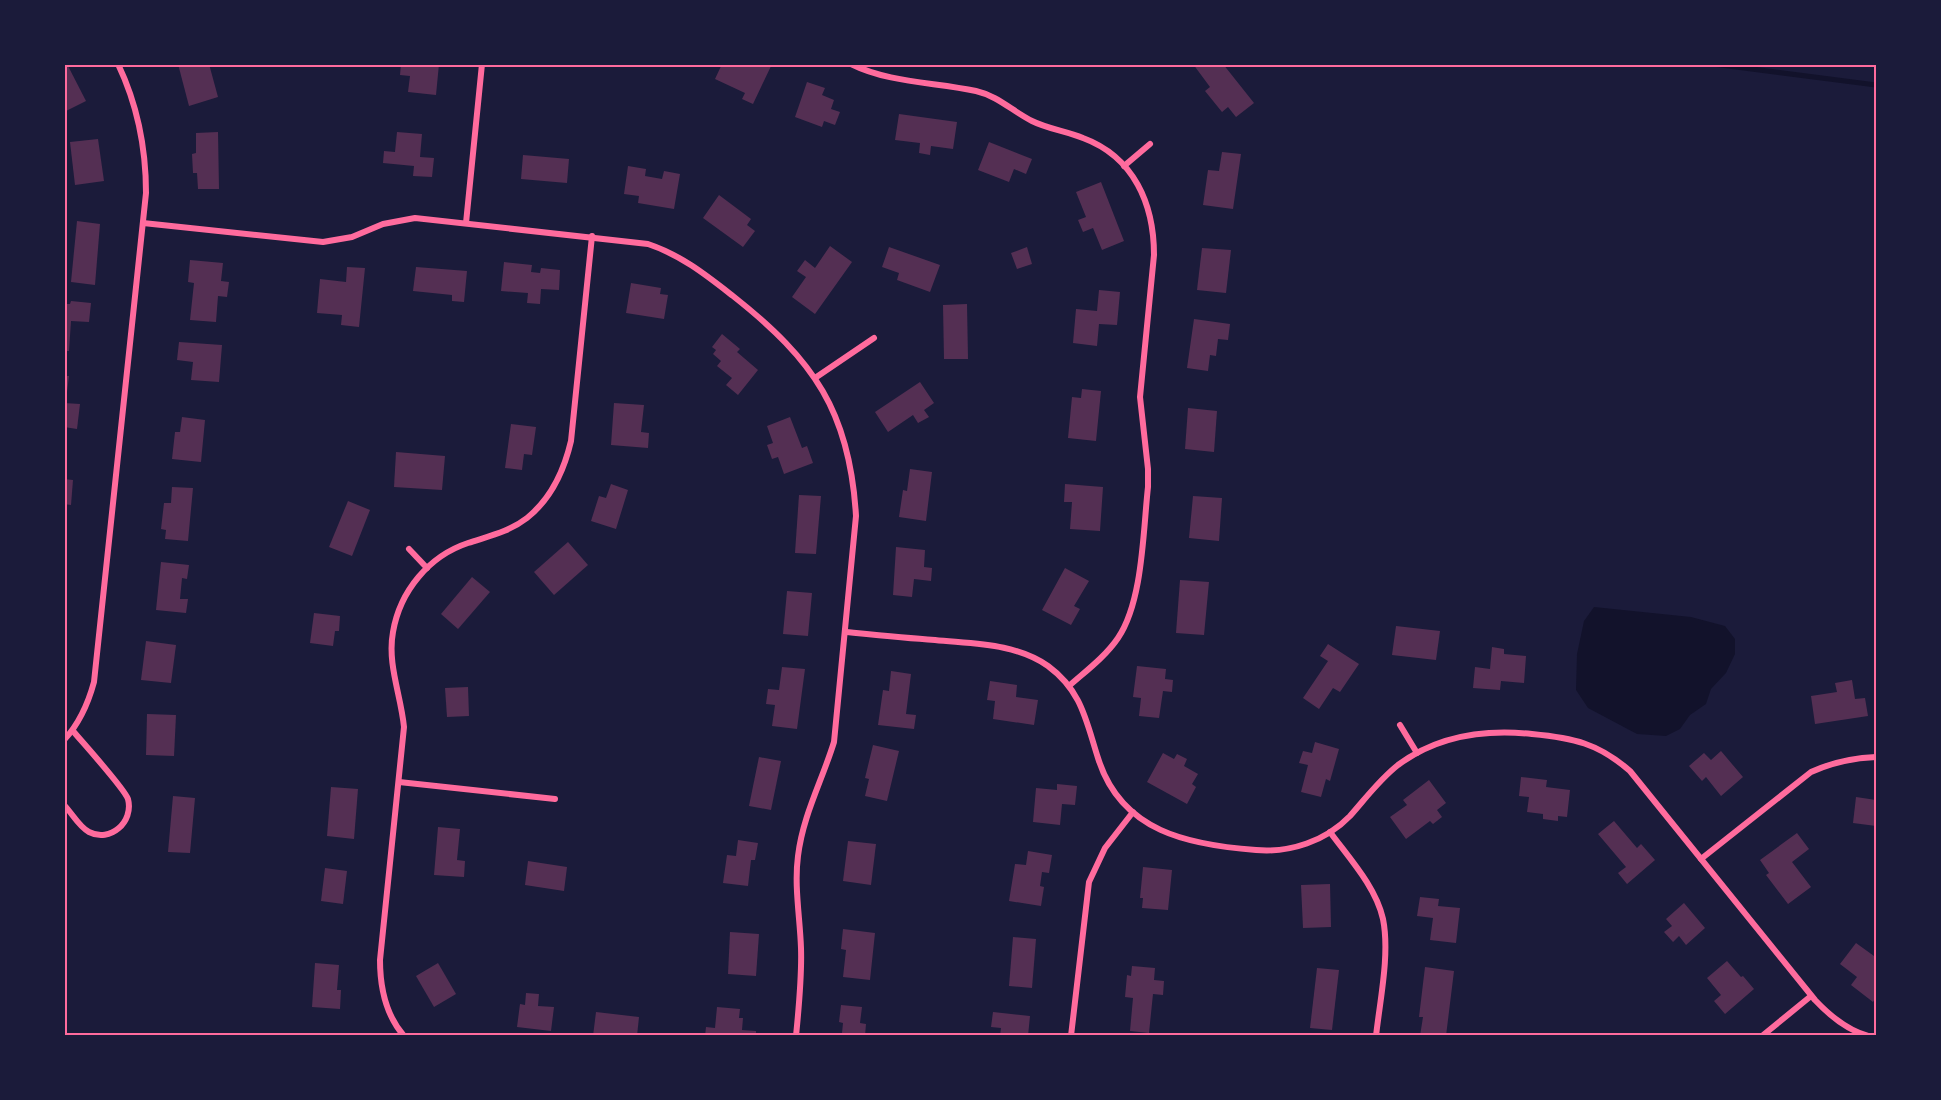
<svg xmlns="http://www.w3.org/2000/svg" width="1941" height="1100" viewBox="0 0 1941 1100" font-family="Barlow,sans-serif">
	<rect width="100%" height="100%" fill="#1b1b3a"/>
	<!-- water -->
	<path fill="#12122b" d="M1594 607 1691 617 1725 626 1735 639V654L1726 673 1711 689 1706 704 1690 715 1680 729 1666 736 1637 734 1588 708 1576 690 1577 654 1584 621Z"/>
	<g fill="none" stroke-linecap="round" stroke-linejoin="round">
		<!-- stream -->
		<path stroke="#12122b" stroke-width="5" d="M1713 64 1876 85"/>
	</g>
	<!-- building -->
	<g fill="#542f53">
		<path d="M64 64H67L86 101 66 111Z"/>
		<path d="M178 64H209L218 97 189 106Z"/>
		<path d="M401 64H439L436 95 408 92 410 76 400 75Z"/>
		<path d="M722 64H772L753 104 742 99 745 93 715 79Z"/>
		<path d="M1193 64H1223L1254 103 1236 117 1228 107 1222 112 1205 91 1210 87Z"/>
		<path d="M807 82 825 88 822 95 834 100 831 109 840 112 835 125 824 121 822 127 795 117Z"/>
		<path d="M899 114 957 122 953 149 931 146 930 155 919 153 920 143 895 140Z"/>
		<path d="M218 132 219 189H198L197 173H193L192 154 196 153V133Z"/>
		<path d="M397 132 422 134 420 157 434 158 432 177 413 176 414 166 383 163 384 151 395 152Z"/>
		<path d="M98 139 104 181 75 185 70 142Z"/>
		<path d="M989 142 1032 159 1026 174 1014 169 1009 182 978 170Z"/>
		<path d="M1222 152 1241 154 1233 209 1203 205 1208 170 1219 171Z"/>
		<path d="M523 155 569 159 567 183 521 179Z"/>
		<path d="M628 166 646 169 645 176 662 179 664 171 680 174 674 209 638 203 639 196 624 194Z"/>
		<path d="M1101 182 1124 241 1102 250 1093 228 1083 232 1078 220 1086 217 1076 192Z"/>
		<path d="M719 195 751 219 747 225 755 231 743 247 703 218Z"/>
		<path d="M77 221 100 224 95 285 71 282Z"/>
		<path d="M830 246 852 262 815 314 792 297 806 277 797 271 805 260 815 268Z"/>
		<path d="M889 247 940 265 930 292 897 280 899 273 882 267Z"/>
		<path d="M1027 247 1032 264 1017 269 1011 253Z"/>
		<path d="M1202 248 1231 250 1226 293 1197 290Z"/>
		<path d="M190 260 223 263 221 281 229 282 227 297 218 296 216 322 190 320 194 283 188 282Z"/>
		<path d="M504 262 532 265 531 272 540 273 541 268 560 270 559 290 541 289 540 304 527 303 528 293 501 291Z"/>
		<path d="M347 267 365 268 359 327 341 325 342 315 317 313 320 279 346 282Z"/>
		<path d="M416 267 467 271 464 302 452 301V295L413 291Z"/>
		<path d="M631 283 661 288 660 294 668 295 664 319 626 313Z"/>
		<path d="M1099 290 1120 292 1117 325 1099 324 1097 346 1073 343 1076 309 1097 311Z"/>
		<path d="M71 301 91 303 89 322 71 321 69 351H64V304H70Z"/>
		<path d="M967 304 968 359H944L943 305Z"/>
		<path d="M1194 319 1230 324 1228 340 1218 339 1216 356 1210 355 1208 371 1187 368Z"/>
		<path d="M722 334 740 349 737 352 758 370 738 395 726 385 732 378 717 366 721 361 713 354 716 350 712 347Z"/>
		<path d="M179 342 222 345 219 382 191 380 193 362 177 360Z"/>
		<path d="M64 376H69L66 400H64Z"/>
		<path d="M920 382 934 403 924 410 929 417 918 423 913 415 888 432 875 412Z"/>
		<path d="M1082 389 1101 391 1096 441 1068 438 1072 397 1081 398Z"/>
		<path d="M64 403 80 404 77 429 64 427Z"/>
		<path d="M614 403 644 405 641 432 649 433 648 448 611 445Z"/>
		<path d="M1188 408 1217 411 1214 452 1185 449Z"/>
		<path d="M182 417 205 420 201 462 172 459 175 432H180Z"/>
		<path d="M790 417 802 448 807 446 813 463 784 474 778 457 772 459 767 445 773 443 767 426Z"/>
		<path d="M511 424 536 427 532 455 524 454 522 470 505 468Z"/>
		<path d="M396 452 445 456 442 490 394 487Z"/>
		<path d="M910 469 932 472 926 521 899 517 903 490 907 491Z"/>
		<path d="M64 479 73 480 71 505 64 504Z"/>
		<path d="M611 484 628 490 616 529 591 521 599 496 606 498Z"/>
		<path d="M1065 484 1103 487 1100 531 1070 529 1072 502H1064Z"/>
		<path d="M172 487 193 488 188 541 165 539 166 530 161 529 164 503H171Z"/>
		<path d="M799 495 821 496 816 554 795 553Z"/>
		<path d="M1193 496 1222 498 1219 541 1189 538Z"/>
		<path d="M348 501 370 510 352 556 329 547Z"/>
		<path d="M568 542 588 565 554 595 534 572Z"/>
		<path d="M896 547 925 550 924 567 932 568 931 581 914 579 912 597 893 595Z"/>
		<path d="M161 562 189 565 187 579 182 578 180 599H188L186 613 156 610Z"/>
		<path d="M1065 568 1089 581 1074 606 1080 609 1071 625 1042 610Z"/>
		<path d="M472 577 490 592 458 629 441 614Z"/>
		<path d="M1180 580 1209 582 1204 635 1176 633Z"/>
		<path d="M787 591 812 593 808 636 783 634Z"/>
		<path d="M314 613 340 616 339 631H335L333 646 310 643Z"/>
		<path d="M1396 626 1440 631 1436 660 1392 655Z"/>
		<path d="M146 641 176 645 171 683 141 680Z"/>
		<path d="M1328 644 1359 664 1340 692 1333 688 1319 709 1303 698 1328 661 1320 656Z"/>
		<path d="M1492 647 1504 649V654L1526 656 1524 683 1501 681 1500 690 1473 688 1475 667 1490 669Z"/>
		<path d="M1137 666 1166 669 1165 679 1173 680 1172 692 1163 691 1159 718 1139 716 1141 698 1133 697Z"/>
		<path d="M782 667 805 669 797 729 772 726 775 705 766 704 768 689 779 690Z"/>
		<path d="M891 671 911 674 906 714 916 715 914 729 878 725 883 690 889 691Z"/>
		<path d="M1852 680 1855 699 1865 698 1868 716 1815 724 1811 696 1837 692 1835 683Z"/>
		<path d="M990 681 1017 685 1016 697 1038 700 1034 725 993 719 995 701 987 700Z"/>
		<path d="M468 687 469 716 447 717 445 688Z"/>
		<path d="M147 714 176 715 174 756 146 755Z"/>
		<path d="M1315 742 1339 749 1330 781 1326 779 1321 797 1301 792 1308 765 1299 763 1303 751 1312 753Z"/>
		<path d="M873 745 899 751 887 801 865 796 869 779 865 778Z"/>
		<path d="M1721 751 1743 777 1721 796 1706 777 1702 781 1689 766 1704 753 1711 760Z"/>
		<path d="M1163 753 1174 759 1177 754 1187 759 1184 766 1198 774 1192 784 1196 787 1187 804 1147 782Z"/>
		<path d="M759 757 781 761 771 810 749 806Z"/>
		<path d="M1521 777 1547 780 1546 787 1570 790 1567 817 1558 816V821L1543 819V814L1527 812 1529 797 1519 796Z"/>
		<path d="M1429 780 1446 803 1437 810 1442 817 1433 824 1430 821 1406 839 1390 817 1407 805 1403 800Z"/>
		<path d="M1057 784 1077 786 1075 805 1062 804 1060 825 1033 822 1036 788 1057 790Z"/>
		<path d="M331 787 358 789 354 839 327 836Z"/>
		<path d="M173 796 195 798 190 853 168 852Z"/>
		<path d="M1856 797 1876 800V826L1853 823Z"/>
		<path d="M1614 821 1637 848 1641 844 1655 860 1627 884 1618 873 1626 867 1598 834Z"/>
		<path d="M438 827 460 829 457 860 465 861 464 877 434 875Z"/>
		<path d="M1797 833 1809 849 1792 862 1811 887 1788 904 1766 875 1769 873 1760 860Z"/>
		<path d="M738 840 758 843 755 860H751L748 886 723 883 727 855 736 856Z"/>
		<path d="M848 841 876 844 871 885 843 881Z"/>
		<path d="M1028 851 1052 855 1049 873 1042 872 1040 886 1044 887 1041 906 1009 901 1015 864 1026 865Z"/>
		<path d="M528 861 567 867 564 891 525 885Z"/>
		<path d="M1143 867 1172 870 1168 910 1142 908 1143 898H1140Z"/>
		<path d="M325 868 347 871 343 904 321 901Z"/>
		<path d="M1330 884 1331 927 1303 928 1301 885Z"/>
		<path d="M1420 897 1439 899 1438 906 1460 908 1456 943 1430 940 1433 918 1417 916Z"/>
		<path d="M1684 903 1705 928 1686 945 1679 936 1673 942 1664 932 1672 926 1666 919Z"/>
		<path d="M843 929 875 933 870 980 843 977 846 950 841 949Z"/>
		<path d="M730 932 759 934 756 976 728 974Z"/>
		<path d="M1013 937 1036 939 1032 988 1009 986Z"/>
		<path d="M1856 943 1874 956 1876 953V975L1874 978 1876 980V997L1873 1002 1851 985 1857 977 1840 964Z"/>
		<path d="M1727 961 1741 977 1743 976 1754 989 1725 1014 1714 1001 1721 995 1707 978Z"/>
		<path d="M315 963 339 965 337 990H341L340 1009 312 1007Z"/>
		<path d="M438 963 456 994 434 1007 416 976Z"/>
		<path d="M1132 966 1155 968 1154 980 1164 981 1163 995 1153 994 1149 1033 1130 1031 1133 998 1125 997 1127 975 1131 976Z"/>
		<path d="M1425 967 1454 971 1446 1036H1420L1423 1017H1419Z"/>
		<path d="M1317 968 1339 970 1332 1030 1310 1028Z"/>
		<path d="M526 993 539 994 538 1006 554 1007 551 1031 517 1027 520 1004 525 1005Z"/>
		<path d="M841 1005 862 1007 860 1023 866 1024 865 1036H840V1033H842L843 1023 839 1022Z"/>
		<path d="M717 1007 740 1009 739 1018H743L742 1030 756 1031V1036H705L706 1027 715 1028Z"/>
		<path d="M596 1012 639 1017 637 1036H593Z"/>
		<path d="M993 1012 1030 1016 1028 1036H1000L1001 1028 991 1027Z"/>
	</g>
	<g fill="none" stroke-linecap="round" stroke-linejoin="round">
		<!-- minor -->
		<g stroke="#ff6b9d" stroke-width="6">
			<path d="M851 64C889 83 935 82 976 91 998 96 1012 111 1032 121 1048 129 1066 131 1083 138 1134 157 1154 204 1154 255L1140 397 1148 469V487C1143 531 1143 601 1118 638 1105 657 1086 671 1069 686"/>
			<path d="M1124 166 1150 144"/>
			<path d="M143 223 323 242 352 237 383 224 415 218 648 244C681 255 706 275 733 296 814 360 850 412 856 516L834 742C822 781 803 815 798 856 794 886 800 918 801 948 802 977 799 1006 796 1036"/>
			<path d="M466 223 482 64"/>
			<path d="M815 378 874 338"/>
			<path d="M409 549 427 568"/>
			<path d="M846 632C876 635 905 638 935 640 973 644 1015 643 1048 666 1082 691 1086 721 1098 758 1121 832 1189 845 1256 850 1290 853 1326 841 1350 816 1366 798 1379 780 1398 765 1437 736 1484 729 1532 734 1573 738 1598 743 1630 771L1815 1000C1830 1016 1847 1030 1868 1036"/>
			<path d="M1400 725 1417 753"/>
			<path d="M64 740C80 723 88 704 94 682L146 193C146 147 138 106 118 64"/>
			<path d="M399 782 555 799"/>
			<path d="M64 805C72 813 79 827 89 832 110 843 134 822 128 799 124 788 83 743 73 731"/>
			<path d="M1330 832C1349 858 1376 887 1383 919 1390 954 1380 1000 1376 1036"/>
			<path d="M1701 859 1811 772C1833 762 1852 758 1876 757"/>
			<path d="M404 1036C385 1014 380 987 380 960L404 727C401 695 387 664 393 632 400 591 429 556 468 543 489 536 509 532 527 518 552 498 564 471 571 441L592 236"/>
			<path d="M1071 1036 1089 882 1105 848 1133 812"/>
			<path d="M1762 1036 1811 996"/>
		</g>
	</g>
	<!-- border -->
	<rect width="1941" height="1100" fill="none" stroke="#1b1b3a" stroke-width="132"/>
	<rect x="66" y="66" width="1809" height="968" fill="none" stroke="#ff6b9d" stroke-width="2"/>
</svg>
